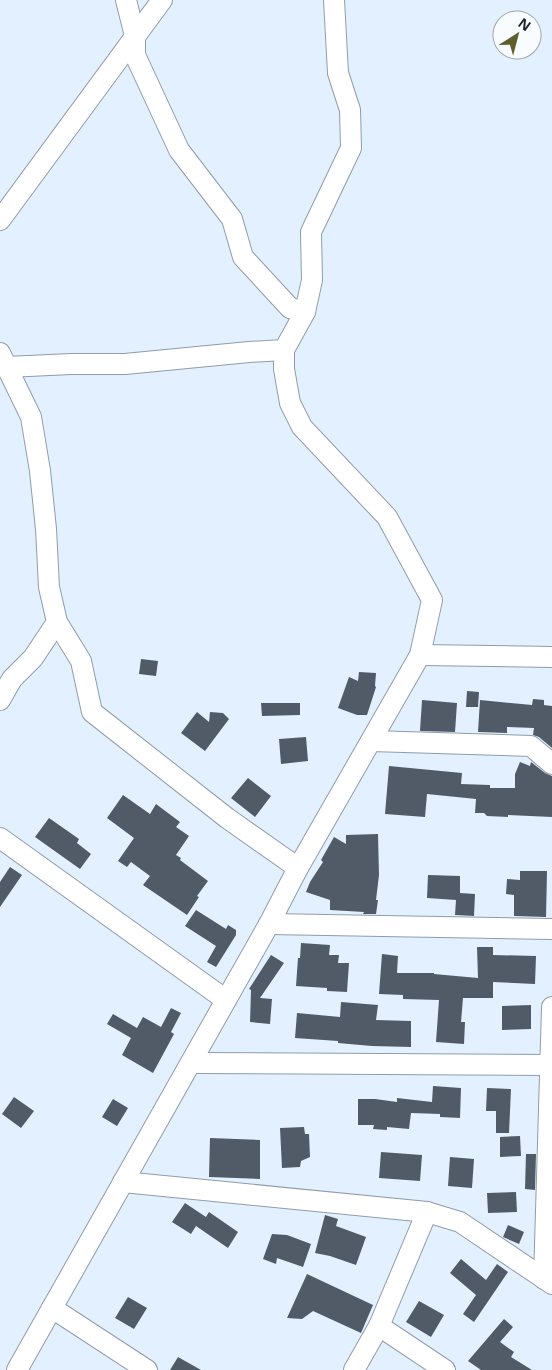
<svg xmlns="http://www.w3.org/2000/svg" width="552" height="1370" viewBox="0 0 552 1370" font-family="'Noto Sans',sans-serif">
	<rect width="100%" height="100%" fill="#e3f0ff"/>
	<!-- building -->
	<g fill="#515b68">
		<path d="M141 659 158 661 156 676 139 674Z"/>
		<path d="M359 672 376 673 375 686 376 687 367 715H357L338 708 349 677 358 681Z"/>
		<path d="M467 691 479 692 478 707H466Z"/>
		<path d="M533 699 544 700V705L552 706V748L539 737 533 735 534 728 507 727V733L478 732 480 700 532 705Z"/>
		<path d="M422 700 457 703 455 732 420 731Z"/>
		<path d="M261 703H300V715L262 716Z"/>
		<path d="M197 712 209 722 210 712 223 713 229 719 205 751 181 733Z"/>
		<path d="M306 737 308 761 281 764 279 739Z"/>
		<path d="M520 762 530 766 531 762 545 773 552 776V817L508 815V817L487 816 484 813H475L476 799 427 794 425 817 385 814 389 766 462 773 461 784 490 785V788H515V774Z"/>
		<path d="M248 778 271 796 255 817 231 798Z"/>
		<path d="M123 795 150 814 156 804 180 822 176 827 189 836 176 855 181 858 180 860 208 881 197 896 199 897 187 915 143 885 150 876 131 862 127 867 118 861 134 838 107 818Z"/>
		<path d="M49 818 79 839 77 843 91 854 80 869 35 837Z"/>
		<path d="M378 834 379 875 376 900H378L376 914H363L364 912 330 910V900L306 892 310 882 323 862 321 860 334 837 346 844V835Z"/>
		<path d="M10 867 22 875 0 907V882Z"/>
		<path d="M520 871H547L546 917 514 916V895L506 894 507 879 520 880Z"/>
		<path d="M428 875 460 876V893L475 894 474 916 455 915 456 900 427 898Z"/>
		<path d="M196 910 226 929 228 925 236 930V935L216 967 207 962 216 946 185 926Z"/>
		<path d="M301 943 330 945 329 955H339L338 963H349L347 992 327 991V988L296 986 298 958H300Z"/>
		<path d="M477 947H493V955L536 956 535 984 493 982V998H463L461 1022H465L464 1044 436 1042 439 1000 403 999V995L379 994 382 954 398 956 397 973H434V974L478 978Z"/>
		<path d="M271 955 284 963 260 998 272 999 270 1024 250 1022 251 990 249 989Z"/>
		<path d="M341 1002 378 1005 376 1020 411 1021V1047L372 1046 338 1043V1041L295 1038 297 1013 340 1017Z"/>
		<path d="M531 1005V1029L502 1030V1006Z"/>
		<path d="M171 1008 181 1013 171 1032 174 1034 153 1073 122 1055 131 1038 107 1024 113 1014 137 1028 143 1017 161 1027Z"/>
		<path d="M433 1086 461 1088 460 1118 440 1117V1114L411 1113 409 1129 387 1127V1130L373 1129 374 1125H358V1099H375L397 1102V1098L432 1102Z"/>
		<path d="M487 1088 511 1089 509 1133H496V1111H486Z"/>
		<path d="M14 1097 34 1111 21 1128 2 1114Z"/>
		<path d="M113 1099 128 1108 117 1126 102 1117Z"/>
		<path d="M304 1127 305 1134H309L310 1157 301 1161 300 1167 282 1168 280 1128Z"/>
		<path d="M520 1136 521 1156 500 1157V1137Z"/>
		<path d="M210 1138 260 1140V1179L209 1177Z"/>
		<path d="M381 1152 422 1155 420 1181 379 1178Z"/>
		<path d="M526 1154H536L535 1190 525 1189Z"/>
		<path d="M450 1157 474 1159 472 1188 448 1186Z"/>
		<path d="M516 1192 517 1212 488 1213 487 1193Z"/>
		<path d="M185 1203 206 1217 209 1212 238 1232 228 1248 196 1226 191 1234 172 1222Z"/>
		<path d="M325 1215 338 1219 336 1226 366 1237 356 1265 330 1256 315 1253Z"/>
		<path d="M508 1225 524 1232 519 1244 503 1237Z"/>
		<path d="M272 1234 287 1235 311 1244 303 1267 277 1258 276 1264 263 1259Z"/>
		<path d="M461 1259 486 1280 497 1264 508 1272 474 1322 463 1314 476 1295 450 1273Z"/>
		<path d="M307 1274 373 1305 361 1333 313 1311 302 1319 287 1318Z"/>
		<path d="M128 1297 147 1308 134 1329 115 1318Z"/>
		<path d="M419 1301 444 1315 431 1337 406 1322Z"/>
		<path d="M504 1319 513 1327 500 1342 514 1352 511 1357 532 1370H481L468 1361Z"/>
		<path d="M178 1357 201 1370H170Z"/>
	</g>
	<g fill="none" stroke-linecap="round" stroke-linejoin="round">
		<!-- minor casing -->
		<g stroke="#909ca9" stroke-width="22">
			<g id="minor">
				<path d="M126 0 135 36V55L179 150 232 219 243 257 290 308 305 312"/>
				<path d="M0 220 162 0"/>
				<path d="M0 353 31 417 40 471 46 529 49 587 57 622 81 661 92 712 227 818 298 868"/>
				<path d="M7 367 71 364H125L249 352 284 350 305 312 312 280 311 232 351 148 350 110 338 73 334 0"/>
				<path d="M420 655 552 657"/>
				<path d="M0 700 12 679 33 658 57 622"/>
				<path d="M371 741 531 746 552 764"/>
				<path d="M0 838 226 1000"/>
				<path d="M269 924 552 929"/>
				<path d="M191 1063 552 1065"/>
				<path d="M123 1182 427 1212 460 1222 552 1284"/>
				<path d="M544 1279 552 1007"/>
				<path d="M52 1308 147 1370"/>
				<path d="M379 1326 445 1370"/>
				<path d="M17 1370 269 924 298 868 420 655 432 600 387 517 302 427 290 403 284 369V350"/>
				<path d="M354 1370 379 1326 427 1212"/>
			</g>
		</g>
		<!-- minor -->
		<use href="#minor" stroke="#fff" stroke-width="20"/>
	</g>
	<!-- north arrow -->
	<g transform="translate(517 35) rotate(36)"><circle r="24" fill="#f9fcff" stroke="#a3a6aa"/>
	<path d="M0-4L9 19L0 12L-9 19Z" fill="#5e5f2c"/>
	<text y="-8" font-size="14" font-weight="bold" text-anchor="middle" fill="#21252b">N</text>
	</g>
</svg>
